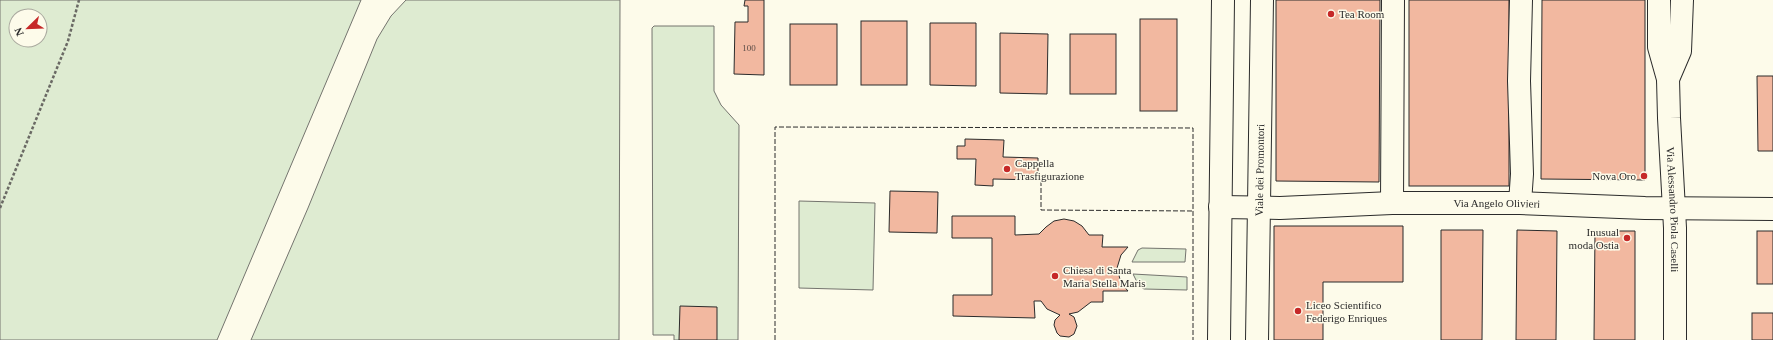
<svg xmlns="http://www.w3.org/2000/svg" width="1773" height="340" viewBox="0 0 1773 340" font-family="'Times New Roman',serif">
	<rect width="100%" height="100%" fill="#fdfbea"/>
	<!-- green -->
	<g fill="#deebd1" stroke="#74746e" fill-rule="evenodd">
		<path d="M0 0H361L217 340H0ZM16 16H40V40H16Z"/>
		<path d="M406 0H620L619 340H251L308 208 377 39 391 16Z"/>
		<path d="M654 26H714V91L721 105 739 125 738 340H674V335H653L652 28Z"/>
		<path d="M799 201 875 203 873 290 799 288Z"/>
		<path d="M1142 248 1186 249 1185 262H1132L1138 250Z"/>
		<path d="M1133 274 1187 277V290L1144 289 1139 286Z"/>
	</g>
	<!-- building -->
	<g fill="#f2b8a0" stroke="#2b2b2b">
		<path d="M745 0H764V75L734 74 735 22H748V6H744Z"/>
		<path d="M1276 0H1380L1379 182 1276 181Z"/>
		<rect x="1409" y="0" width="100" height="186"/>
		<path d="M1542 0H1645V180L1541 179Z"/>
		<rect x="1140" y="19" width="37" height="92"/>
		<rect x="861" y="21" width="46" height="64"/>
		<path d="M930 23H976V86L930 85Z"/>
		<rect x="790" y="24" width="47" height="61"/>
		<path d="M1000 33 1048 34 1047 94 1000 93Z"/>
		<rect x="1070" y="34" width="46" height="60"/>
		<path d="M1757 76H1773V151H1758Z"/>
		<path d="M965 139 1004 140 1003 157 1038 158V180L993 179V186L975 185 976 159H957V146H965Z"/>
		<path d="M890 191 938 192 937 233 889 232Z"/>
		<path d="M952 216H1015V235L1039 234 1046 227 1054 221 1064 219 1074 221 1082 226 1089 235H1103L1102 247H1128L1121 255 1117 268 1121 283 1128 291H1103V302H1091L1078 312 1069 314 1074 317 1077 326 1074 334 1069 337 1060 336 1057 333 1054 325 1055 320 1060 315 1047 309 1041 301H1034L1035 318 953 316V295H992V238H952Z"/>
		<path d="M1274 226H1403V282H1323V340H1274Z"/>
		<path d="M1441 230H1483L1482 340H1441Z"/>
		<path d="M1517 230 1557 231 1556 340H1516Z"/>
		<path d="M1595 231H1635V340H1594Z"/>
		<rect x="1757" y="231" width="16" height="53"/>
		<path d="M680 306 717 307V340H679Z"/>
		<rect x="1752" y="313" width="21" height="27"/>
	</g>
	<g fill="none" stroke-linecap="round" stroke-linejoin="round">
		<!-- minor casing -->
		<g stroke="#2b2b2b" stroke-width="24">
			<g id="minor">
				<path id="s1" d="M1659 0V47L1668 79 1669 118 1675 228V340"/>
				<path d="M1668 79 1680 51 1682 0"/>
				<path d="M1392 203 1393 0"/>
				<path d="M1520 203 1522 174 1519 81 1521 0"/>
				<path id="s2" d="M1220 207 1280 208 1392 203H1520L1645 208 1773 209"/>
				<path d="M1219 340 1223 0"/>
				<path id="s3" d="M1257 340 1262 0"/>
			</g>
		</g>
		<!-- path -->
		<path stroke="#6a6964" stroke-width="2.5" stroke-dasharray="3 2" stroke-linecap="butt" d="M0 208 68 41 79 0"/>
		<!-- minor -->
		<use href="#minor" stroke="#fdfbea" stroke-width="22"/>
		<!-- fence -->
		<g stroke="#2b2b2b" stroke-width="1" stroke-dasharray="5 2" stroke-linecap="butt">
			<path d="M1041 181V210L1194 211"/>
			<path d="M775 340V127L1193 128V340"/>
		</g>
	</g>
	<!-- markers -->
	<g fill="#c62828" stroke="#fdfbea" stroke-width="1.5">
		<circle cx="1331" cy="14" r="4"/>
		<circle cx="1007" cy="169" r="4"/>
		<circle cx="1644" cy="176" r="4"/>
		<circle cx="1627" cy="238" r="4"/>
		<circle cx="1055" cy="276" r="4"/>
		<circle cx="1298" cy="311" r="4"/>
	</g>
	<g text-anchor="middle" dominant-baseline="central" stroke-width="3" stroke-linejoin="round" paint-order="stroke">
		<!-- number labels -->
		<g font-size="9" fill="#5d4e48">
			<text x="749" y="48">100</text>
		</g>
		<!-- poi labels -->
		<g font-size="11" fill="#2b2b2b" stroke="#fdfbea" text-anchor="start">
			<text x="1339" y="14">Tea Room</text>
			<text x="1015" y="163">Cappella<tspan x="1015" dy="13">Trasfigurazione</tspan></text>
			<text x="1636" y="176" text-anchor="end">Nova Oro</text>
			<text x="1619" y="232" text-anchor="end">Inusual<tspan x="1619" dy="13">moda Ostia</tspan></text>
			<text x="1063" y="270">Chiesa di Santa<tspan x="1063" dy="13">Maria Stella Maris</tspan></text>
			<text x="1306" y="305">Liceo Scientifico<tspan x="1306" dy="13">Federigo Enriques</tspan></text>
		</g>
		<!-- street labels -->
		<g font-size="11" fill="#2b2b2b" stroke="#fdfbea">
			<text stroke="none"><textPath href="#s3" startOffset="170">Viale dei Promontori</textPath></text>
			<text stroke="none"><textPath href="#s2" startOffset="277">Via Angelo Olivieri</textPath></text>
			<text stroke="none"><textPath href="#s1" startOffset="211">Via Alessandro Piola Caselli</textPath></text>
		</g>
	</g>
	<!-- north arrow -->
	<g transform="translate(28 28) rotate(247)"><circle r="19" fill="#fdfbea" stroke="#a9a89e"/>
	<path d="M0-3L7 15L0 10L-7 15Z" fill="#c62828"/>
	<text y="-6" font-size="11" font-weight="bold" text-anchor="middle" fill="#2b2b2b">N</text>
	</g>
</svg>
